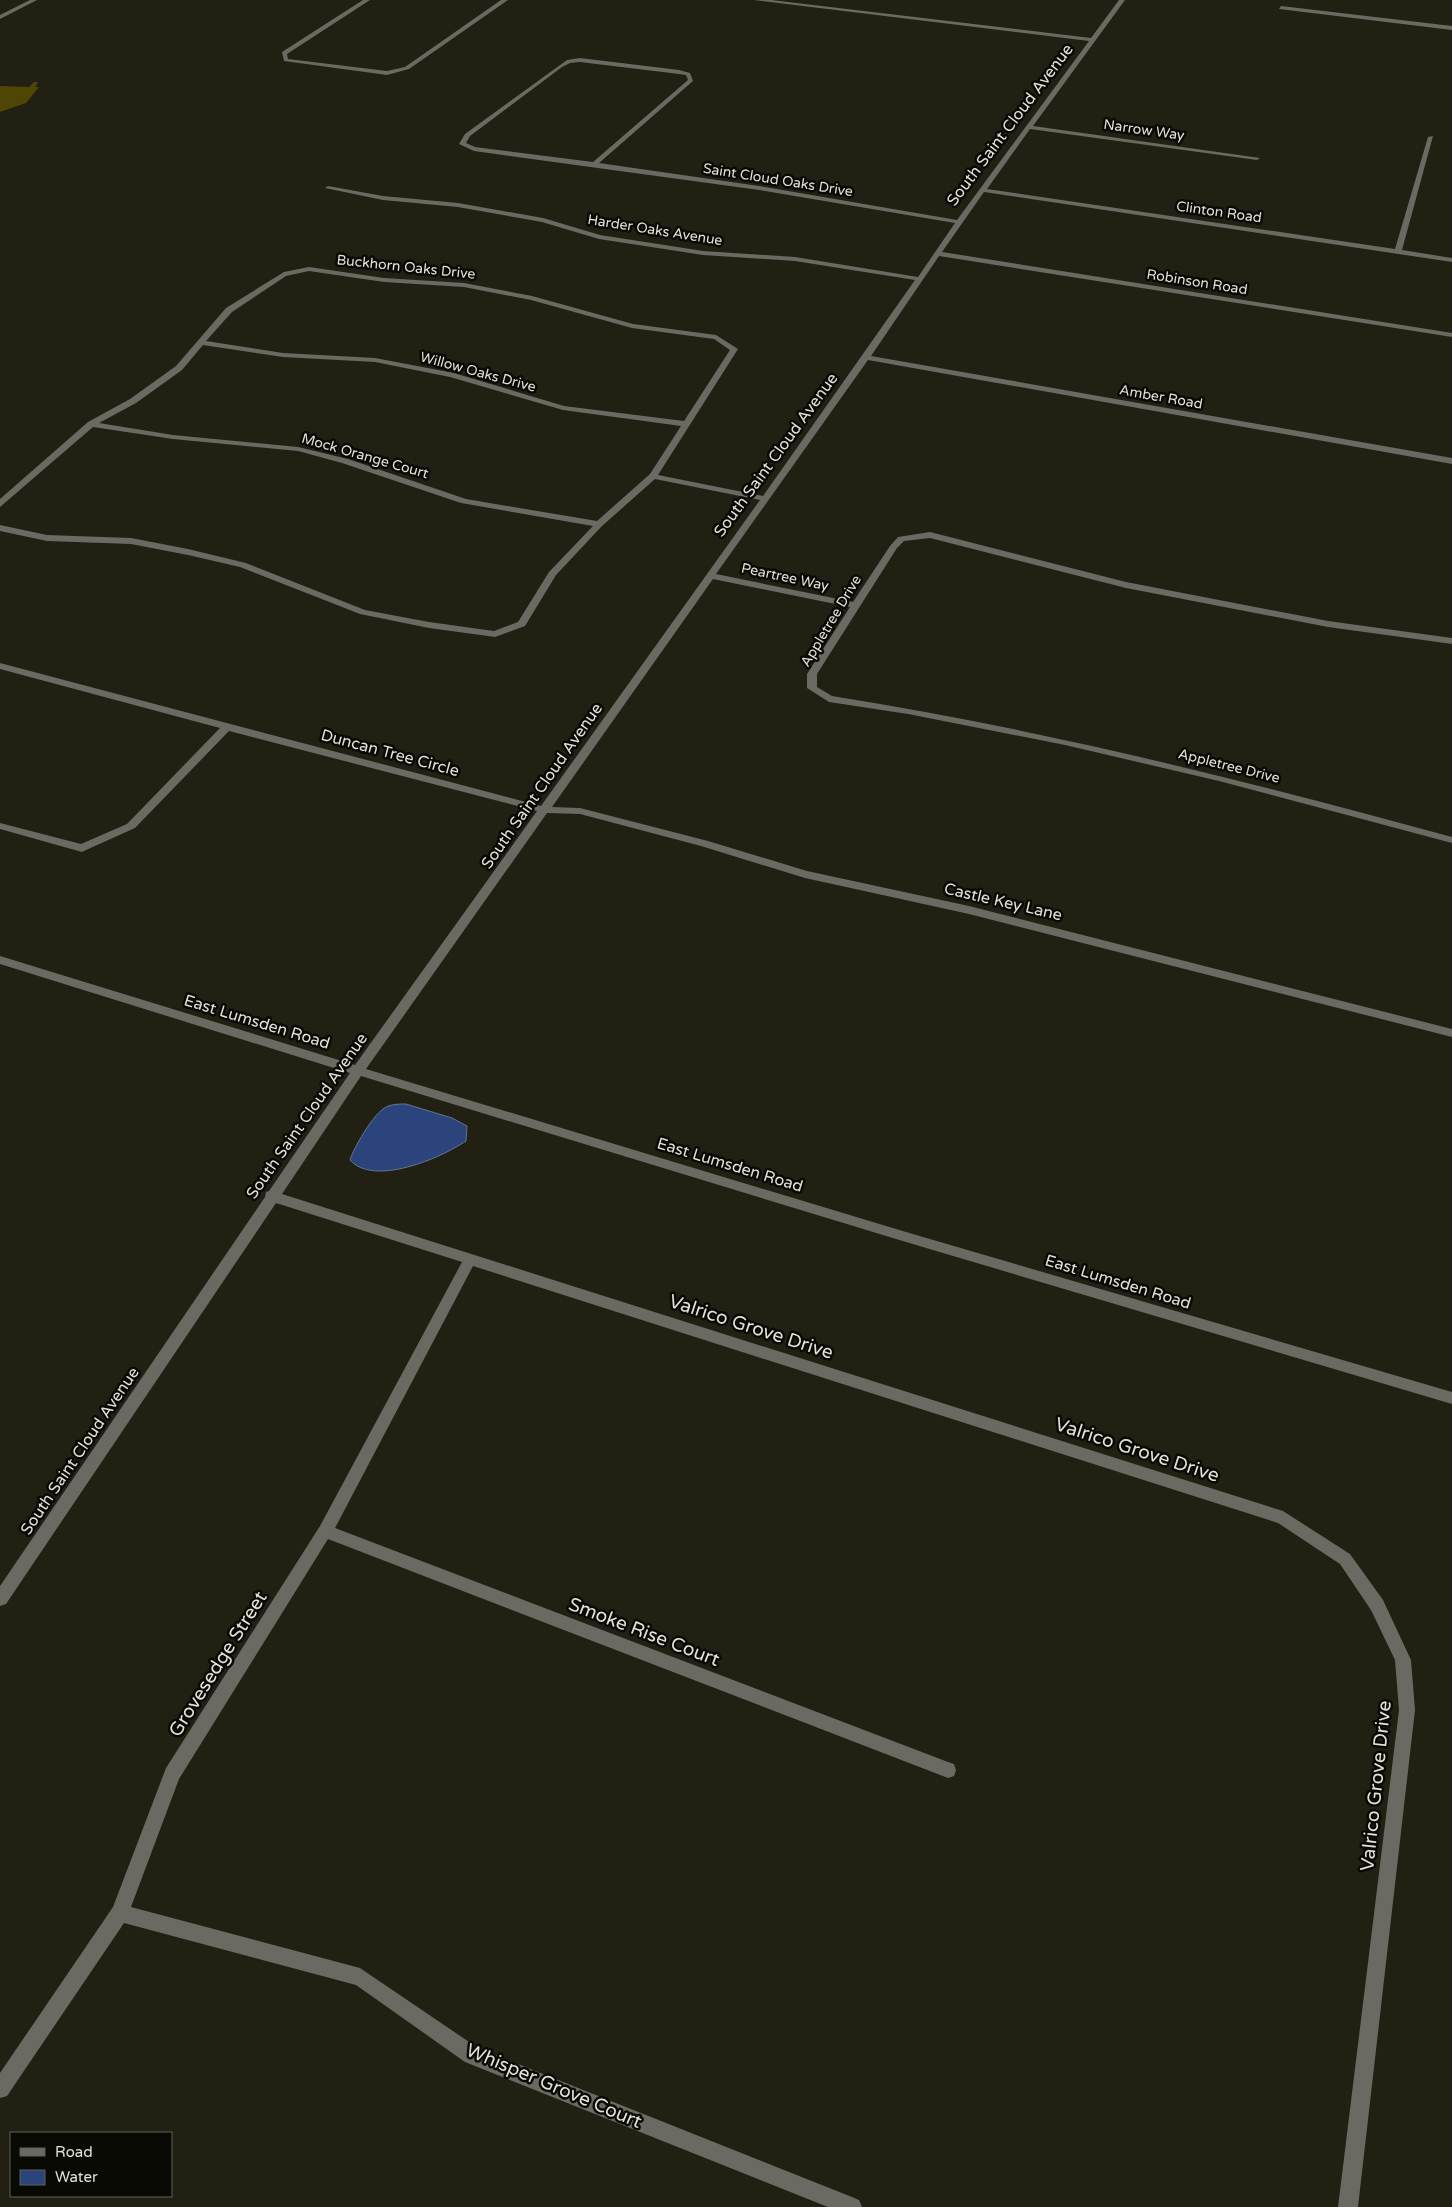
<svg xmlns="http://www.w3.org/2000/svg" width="1452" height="2207" viewBox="0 0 1452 2207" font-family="'Varela Round',sans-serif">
	<rect width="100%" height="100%" fill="#222012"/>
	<!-- green -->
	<path fill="#4f4606" d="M34 82H38L35 87H39L26 103 0 112V86L29 87Z"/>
	<!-- water -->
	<path fill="#2b457c" stroke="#627498" d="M406 1104 452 1118 467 1126 466 1141C441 1158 374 1187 350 1160 354 1147 372 1117 383 1109 389 1104 399 1104 406 1104Z"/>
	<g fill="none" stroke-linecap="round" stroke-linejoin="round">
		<!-- minor -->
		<g fill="#6a6962" fill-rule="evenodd">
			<path d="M30 0H37L0 19V15Z"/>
			<path d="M363 0H370L287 54 288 59 387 71 405 67 501 0H508L409 69 387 75 284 61 282 52Z"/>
			<path d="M754 0H771L1091 38 1119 0H1125L1033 126 1260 158 1257 160 1030 129 987 189 1395 249 1428 137 1433 136 1402 250 1452 258V262L984 192 942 252 1452 333V337L939 256 871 356 1452 458V464L868 360 716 574 853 602 890 546 898 537 930 532 1126 582 1328 621 1452 638V644L1328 627 1126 588 930 538 904 541 897 548 817 674V687L832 696C1042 729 1247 781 1452 837V843L1219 781 1065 745 908 714 829 702 807 688V674L850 607 713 579 552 807 580 808 708 841 807 871 969 906 1452 1029V1037L969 914 805 878 701 846 580 814 547 813 366 1069 906 1232 1452 1392V1404L906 1242 361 1076 282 1194 1283 1511 1350 1554 1383 1600 1411 1660 1415 1710 1358 2207H1338L1399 1710 1395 1660 1371 1610 1340 1564 1278 1523 473 1266 335 1528 948 1762 954 1764 956 1770 954 1776 948 1778 328 1539 179 1779 131 1907 360 1968 478 2048 852 2197 859 2200 862 2207H828L465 2062 356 1985 124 1923 7 2096 0 2098V2073L113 1907 166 1768 320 1526 462 1262 276 1203 6 1604 0 1606V1586L265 1197 266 1192 269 1191 350 1073 0 964V956L355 1065 537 811 229 731 135 828 86 850 82 852 0 829V823L81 844 127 824 220 728 0 669V663L541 806 760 500 655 479 602 526 556 575 525 626 495 637 429 628 360 614 240 567 188 555 131 544 47 541 0 531V525L47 535 131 538 188 549 246 563 365 610 429 622 494 631 518 622 549 572 593 526 461 503 342 463 298 451 173 439 93 427 0 507V499L88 422 130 399 176 366 226 308 284 272 309 267 384 278 464 283 532 296 633 324 716 335 738 349 658 475 763 496 915 280 795 261 703 255 599 239 542 222 458 207 383 200 325 188 328 186 383 196 458 203 543 218 600 235 703 251 795 257 918 277 955 223 759 190 474 151 459 144 465 134 567 60 580 58 679 70 690 73 693 81 599 163 759 186 957 220 1089 41ZM580 62 679 74 686 75 688 80 593 162 475 147 466 143 470 136 562 67 570 63ZM309 271 384 282 464 287 531 300 632 328 714 339 730 350 684 421 564 406 454 373 375 358 283 353 206 341 232 312 286 276ZM203 345 283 357 375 362 450 377 563 410 681 426 650 474 597 521 466 499 348 459 298 447 173 435 99 423 136 403 182 370Z"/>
			<path d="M1281 6 1452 26V30L1279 9Z"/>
		</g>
	</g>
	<g text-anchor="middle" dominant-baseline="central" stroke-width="5" stroke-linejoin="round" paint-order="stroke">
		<!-- far-street labels -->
		<g font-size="14" fill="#e3e1d8" stroke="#0a0a05">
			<text transform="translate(1144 130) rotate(8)">Narrow Way</text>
			<text transform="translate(778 180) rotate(9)">Saint Cloud Oaks Drive</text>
			<text transform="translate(1219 212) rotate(8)">Clinton Road</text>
			<text transform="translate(655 230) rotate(9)">Harder Oaks Avenue</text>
			<text transform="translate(406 267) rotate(6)">Buckhorn Oaks Drive</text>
			<text transform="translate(1197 282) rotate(9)">Robinson Road</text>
			<text transform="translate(478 372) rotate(15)">Willow Oaks Drive</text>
			<text transform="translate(1161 397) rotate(10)">Amber Road</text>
			<text transform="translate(365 456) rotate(16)">Mock Orange Court</text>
			<text transform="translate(785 577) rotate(12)">Peartree Way</text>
			<text transform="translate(831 621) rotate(-59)">Appletree Drive</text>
			<text transform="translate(1229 766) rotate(14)">Appletree Drive</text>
		</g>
		<!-- street labels -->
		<g font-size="16" fill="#e3e1d8" stroke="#0a0a05">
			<text transform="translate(1010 125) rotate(-53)">South Saint Cloud Avenue</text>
			<text transform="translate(776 455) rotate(-54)">South Saint Cloud Avenue</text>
			<text transform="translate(390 753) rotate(15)">Duncan Tree Circle</text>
			<text transform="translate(542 786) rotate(-55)">South Saint Cloud Avenue</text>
			<text transform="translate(1003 902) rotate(13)">Castle Key Lane</text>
			<text transform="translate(257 1022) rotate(17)">East Lumsden Road</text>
			<text transform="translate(307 1116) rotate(-55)">South Saint Cloud Avenue</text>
			<text transform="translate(730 1165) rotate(17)">East Lumsden Road</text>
			<text transform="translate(1118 1282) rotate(17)">East Lumsden Road</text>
			<text transform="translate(80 1451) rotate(-56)">South Saint Cloud Avenue</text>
		</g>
		<!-- near-street labels -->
		<g font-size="19" fill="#e3e1d8" stroke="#0a0a05">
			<text transform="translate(751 1327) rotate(18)">Valrico Grove Drive</text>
			<text transform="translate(1137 1450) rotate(18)">Valrico Grove Drive</text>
			<text transform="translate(644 1632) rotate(21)">Smoke Rise Court</text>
			<text transform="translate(218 1664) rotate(-58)">Grovesedge Street</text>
			<text transform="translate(1376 1786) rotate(-84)">Valrico Grove Drive</text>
			<text transform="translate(554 2086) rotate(23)">Whisper Grove Court</text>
		</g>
	</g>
	<!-- legend -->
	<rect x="10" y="2132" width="162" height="65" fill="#0a0a05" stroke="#616059"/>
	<rect x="20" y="2148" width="25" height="8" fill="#6a6962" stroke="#616059"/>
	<text x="55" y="2157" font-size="15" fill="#e3e1d8">Road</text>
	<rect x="20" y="2170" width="25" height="15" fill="#2b457c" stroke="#616059"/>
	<text x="55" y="2182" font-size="15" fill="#e3e1d8">Water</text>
</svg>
